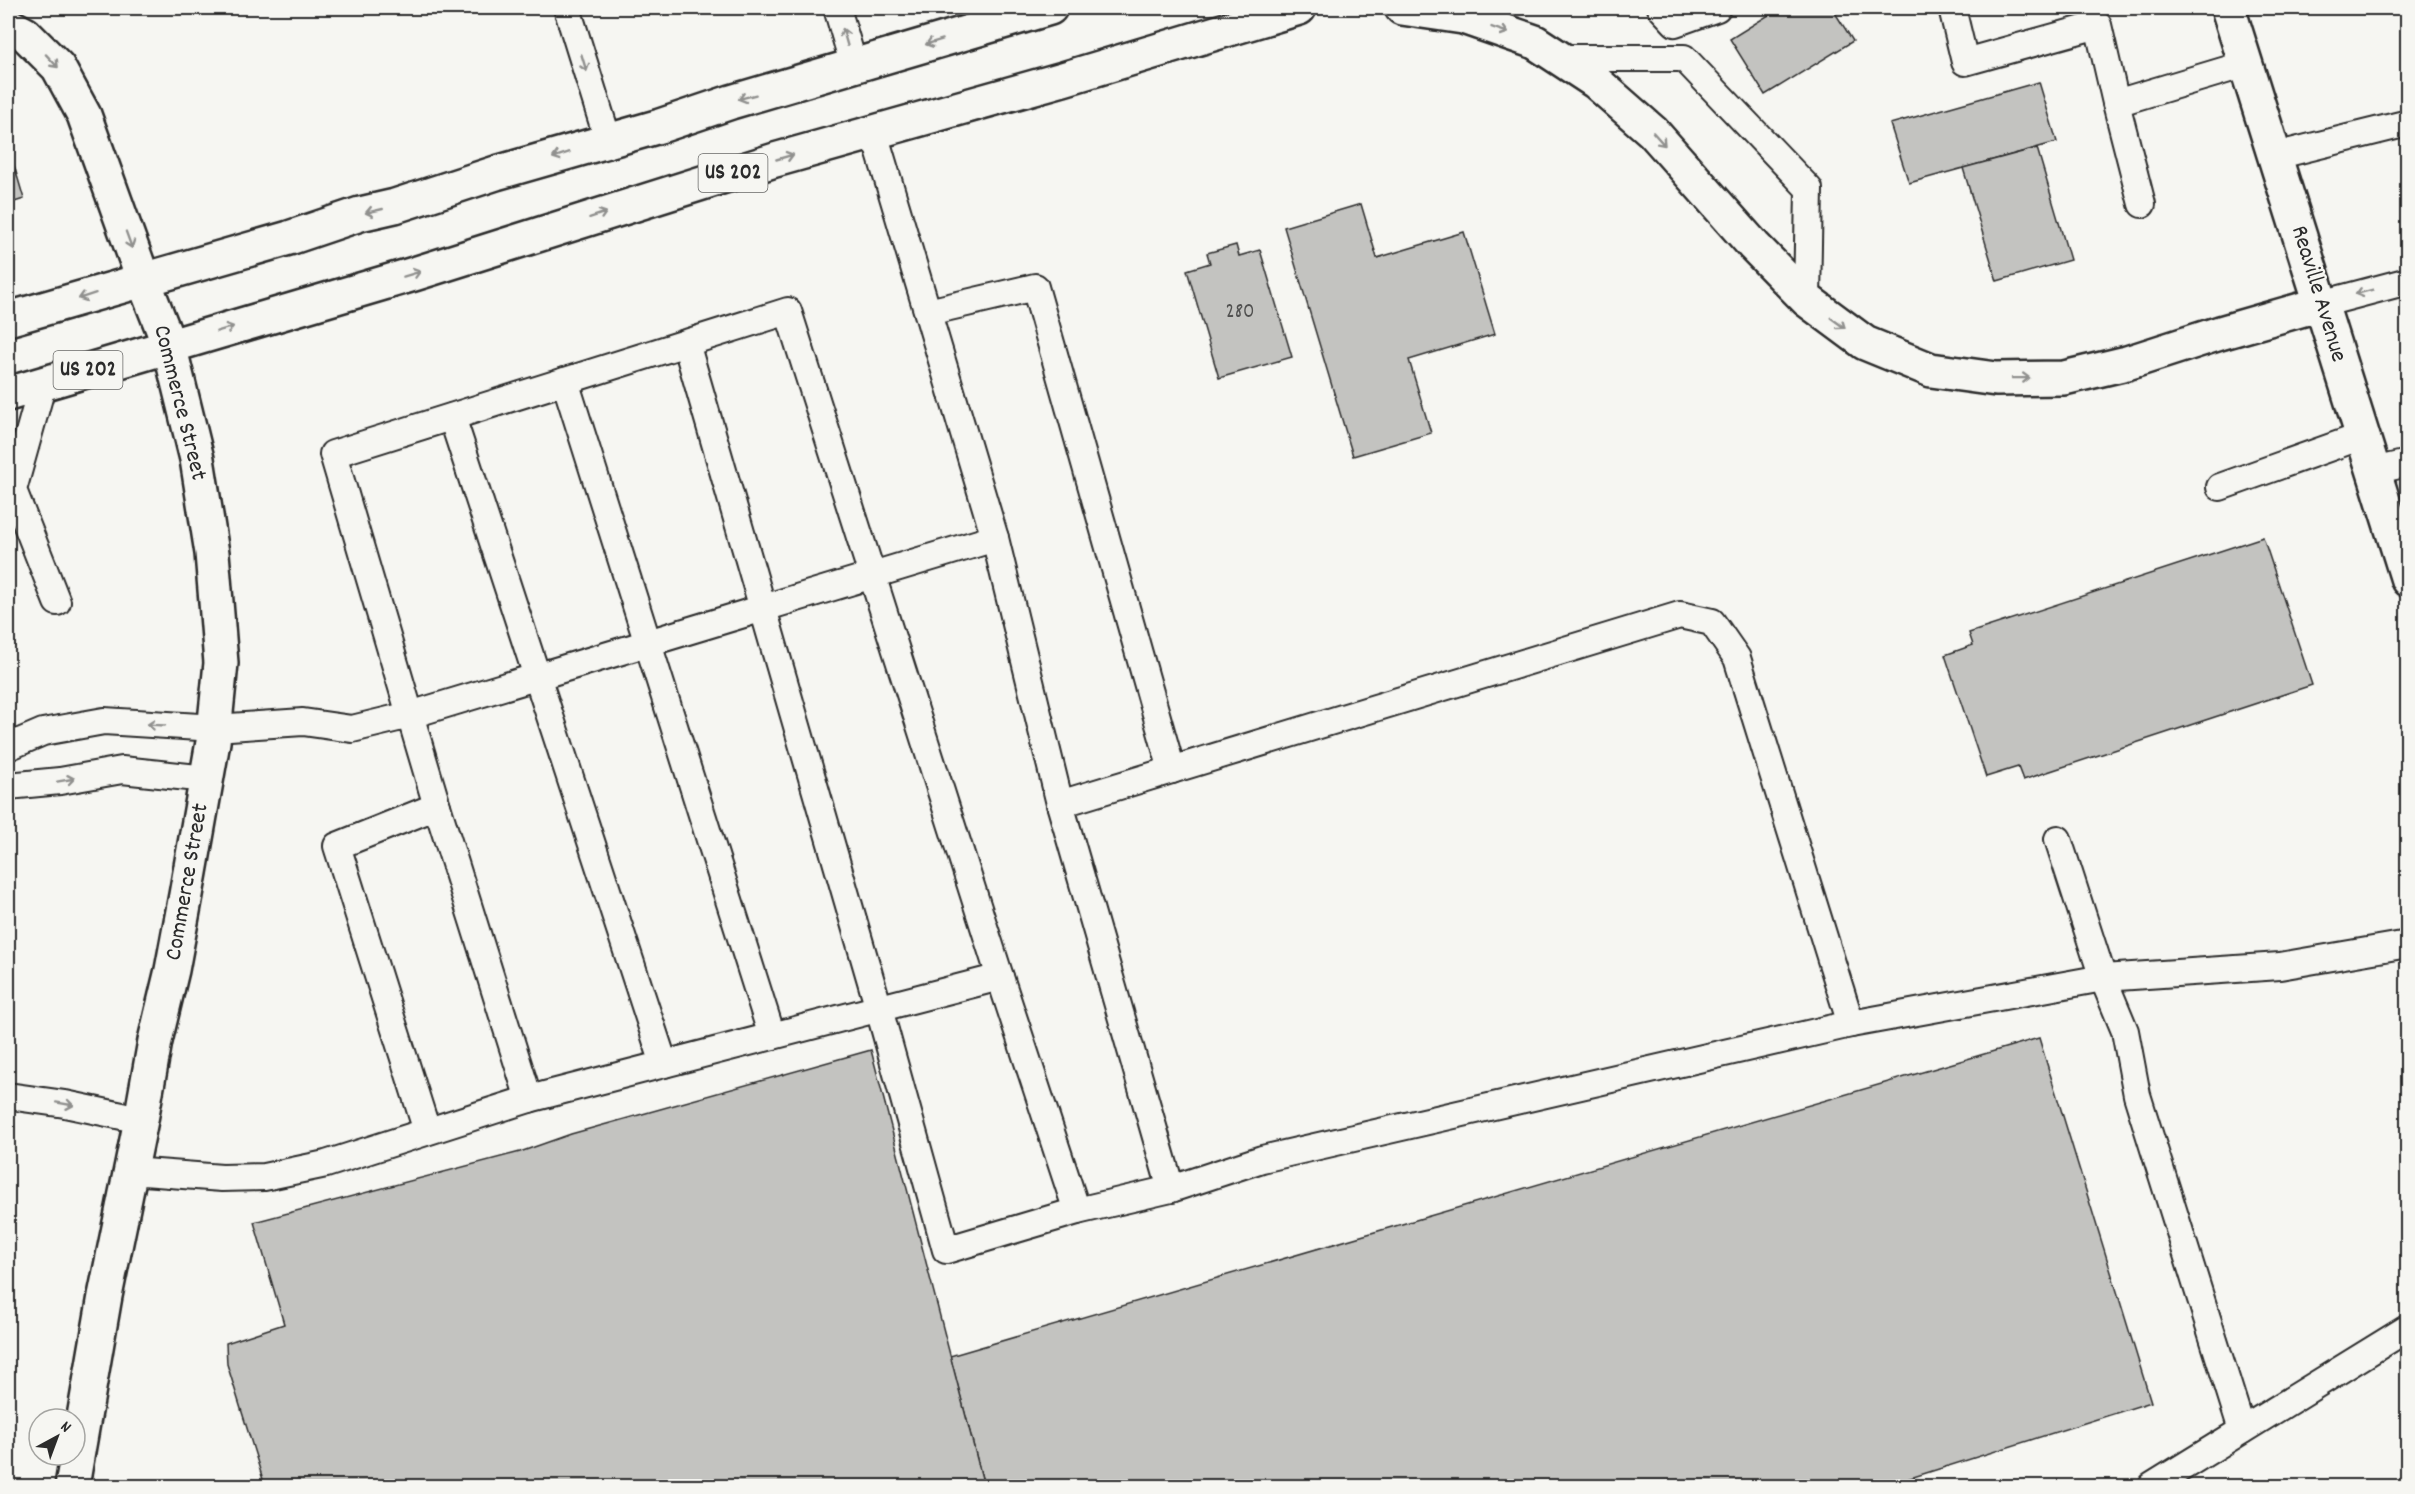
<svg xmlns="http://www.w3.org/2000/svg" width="2415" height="1494" viewBox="0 0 2415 1494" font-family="Dekko,sans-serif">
	<rect width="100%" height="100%" fill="#f6f6f2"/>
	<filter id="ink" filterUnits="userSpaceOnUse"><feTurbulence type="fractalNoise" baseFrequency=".0167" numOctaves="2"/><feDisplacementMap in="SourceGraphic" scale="12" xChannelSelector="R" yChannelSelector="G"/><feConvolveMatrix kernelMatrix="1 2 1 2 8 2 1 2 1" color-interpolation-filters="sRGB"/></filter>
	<g filter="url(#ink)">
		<!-- building -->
		<g fill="#c3c3c0" stroke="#2b2b2b" stroke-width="1.5">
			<path d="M1780 8H1832L1853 41 1765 95 1730 39Z"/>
			<path d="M2039 82 2057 142 1909 183 1890 124Z"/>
			<path d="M8 145 24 199 8 204Z"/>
			<path d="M2037 148 2070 260 1997 281 1963 168Z"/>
			<path d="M1361 204 1377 258 1464 232 1495 334 1409 360 1431 433 1353 456 1284 227Z"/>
			<path d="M1236 245 1239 256 1260 250 1292 357 1219 378 1187 270 1210 263 1207 253Z"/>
			<path d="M2263 537 2312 685 2023 780 2018 767 1986 777 1945 655 1973 645 1969 633Z"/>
			<path d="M2039 1038 2151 1402 1885 1486H984L950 1356Z"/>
			<path d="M871 1050 984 1486H265L227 1364 226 1343 284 1324 254 1222 520 1152 571 1134Z"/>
		</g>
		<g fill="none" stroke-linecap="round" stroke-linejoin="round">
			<!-- lane casing -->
			<g stroke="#2b2b2b" stroke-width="30">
				<g id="lane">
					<path d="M567 8 608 140"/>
					<path d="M837 8 854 66"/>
					<path d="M1661 8 1675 23 1717 8"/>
					<path d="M1952 8 1965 62 2098 25 2116 103"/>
					<path d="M1559 58H1684L1809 189 1807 300"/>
					<path d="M874 133 995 538 1060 804 1171 1189"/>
					<path d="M2275 156 2408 123"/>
					<path d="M2142 204 2116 103 2246 64"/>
					<path d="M2321 304 2408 281"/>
					<path d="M928 312 1035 287 1172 770"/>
					<path d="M686 343 879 1009 946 1250 1077 1211 1171 1189 1262 1159 1851 1024 2103 978 2280 966 2408 944"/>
					<path d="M565 381 772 1036"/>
					<path d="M43 383 13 490 57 602"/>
					<path d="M452 417 664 1064"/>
					<path d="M2373 471 2408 463"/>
					<path d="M2220 487 2362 436"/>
					<path d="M8 747 43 732 104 721 215 728 303 722 352 729 410 715 995 538"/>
					<path d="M8 786 60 781 122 770 207 779"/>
					<path d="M1060 804 1680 615 1712 622 1737 658 1851 1024"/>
					<path d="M2058 839 2103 978 2125 1031 2137 1095 2242 1430"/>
					<path d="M8 1096 65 1104 141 1120"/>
					<path d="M529 1099 437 806 333 454 788 311 1000 977 1077 1211"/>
					<path d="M427 1131 337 846 437 806"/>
					<path d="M131 1171 222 1178 264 1177 326 1164 529 1099 1000 977"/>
					<path d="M2152 1486 2408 1328"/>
				</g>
			</g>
			<!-- secondary casing -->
			<g stroke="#2b2b2b" stroke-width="38">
				<g id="secondary">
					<path d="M2228 8 2408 580"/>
					<path d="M72 1486 105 1296 141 1120 155 1041 172 970 186 895 213 742 221 663 212 553 197 459 169 345 143 279"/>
				</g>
			</g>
			<!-- highway casing -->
			<g stroke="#2b2b2b" stroke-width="38">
				<g id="highway">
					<path d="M1402 8 1463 17 1535 42 1596 82 1653 132 1754 246 1807 300 1865 343 1931 370 1996 379 2064 378 2127 363 2220 333 2321 304"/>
					<path d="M8 25 25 34 58 67 84 115 143 279"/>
					<path d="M8 319 289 238 360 214 395 206 496 173 660 126 731 102 1050 8"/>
					<path d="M8 394 414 274 775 160 1063 79 1299 8"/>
				</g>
			</g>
			<!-- lane -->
			<use href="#lane" stroke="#f6f6f2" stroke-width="26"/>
			<!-- secondary -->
			<use href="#secondary" stroke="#f6f6f2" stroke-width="33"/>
			<!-- highway -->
			<use href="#highway" stroke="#f6f6f2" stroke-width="33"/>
		</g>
		<!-- one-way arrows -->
		<defs><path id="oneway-shaft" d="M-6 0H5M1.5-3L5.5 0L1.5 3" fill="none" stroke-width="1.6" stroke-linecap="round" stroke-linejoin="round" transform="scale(1.5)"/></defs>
		<g stroke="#90908e">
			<use href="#oneway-shaft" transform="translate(1500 30) rotate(19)"/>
			<use href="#oneway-shaft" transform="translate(845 37) rotate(-106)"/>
			<use href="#oneway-shaft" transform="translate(934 42) rotate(163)"/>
			<use href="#oneway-shaft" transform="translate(52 61) rotate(47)"/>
			<use href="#oneway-shaft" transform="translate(584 63) rotate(73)"/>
			<use href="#oneway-shaft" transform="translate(747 97) rotate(165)"/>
			<use href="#oneway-shaft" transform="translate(1659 139) rotate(48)"/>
			<use href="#oneway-shaft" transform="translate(561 155) rotate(162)"/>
			<use href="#oneway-shaft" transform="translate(785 157) rotate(-16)"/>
			<use href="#oneway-shaft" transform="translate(374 211) rotate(167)"/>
			<use href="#oneway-shaft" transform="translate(598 215) rotate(-18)"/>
			<use href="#oneway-shaft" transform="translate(129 240) rotate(70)"/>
			<use href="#oneway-shaft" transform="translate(412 274) rotate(-17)"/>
			<use href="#oneway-shaft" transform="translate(2364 292) rotate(165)"/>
			<use href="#oneway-shaft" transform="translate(87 296) rotate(162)"/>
			<use href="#oneway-shaft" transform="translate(1838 323) rotate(36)"/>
			<use href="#oneway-shaft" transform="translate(225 329) rotate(-17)"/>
			<use href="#oneway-shaft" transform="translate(2021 378) rotate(-1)"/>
			<use href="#oneway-shaft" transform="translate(156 725) rotate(-177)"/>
			<use href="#oneway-shaft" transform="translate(66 780) rotate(-10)"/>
			<use href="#oneway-shaft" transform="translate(65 1104) rotate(10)"/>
		</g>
	</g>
	<g text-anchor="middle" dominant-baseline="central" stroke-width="4.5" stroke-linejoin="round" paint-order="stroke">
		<!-- number labels -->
		<g font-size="21" fill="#515150">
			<text x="1240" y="313">280</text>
		</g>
		<!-- shield labels -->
		<g fill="#f6f6f2" stroke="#686867" stroke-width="1.5">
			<rect x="698.5" y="154" width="69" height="38" rx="4.5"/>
			<rect x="53.5" y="351" width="69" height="38" rx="4.5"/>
		</g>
		<g font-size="22" font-weight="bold" fill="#2b2b2b">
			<text x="733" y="173">US 202</text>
			<text x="88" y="370">US 202</text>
		</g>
		<!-- street labels -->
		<g font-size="24" fill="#2b2b2b" stroke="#f6f6f2">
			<text transform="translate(2318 294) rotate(73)">Reaville Avenue</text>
			<text transform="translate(179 403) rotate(76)">Commerce Street</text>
			<text transform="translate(188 882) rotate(-80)">Commerce Street</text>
		</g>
	</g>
	<!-- margin -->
	<rect width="2415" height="1494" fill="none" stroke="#f6f6f2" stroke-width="30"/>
	<rect x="15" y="15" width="2385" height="1464" fill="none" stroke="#2b2b2b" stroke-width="2" filter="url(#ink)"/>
	<!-- north arrow -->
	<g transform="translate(57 1437) rotate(41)"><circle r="28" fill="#f6f6f2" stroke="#a5a5a2" stroke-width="1.5"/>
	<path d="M0-4.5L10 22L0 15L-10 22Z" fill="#2b2b2b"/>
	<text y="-9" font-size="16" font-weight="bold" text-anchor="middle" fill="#2b2b2b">N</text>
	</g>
</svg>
